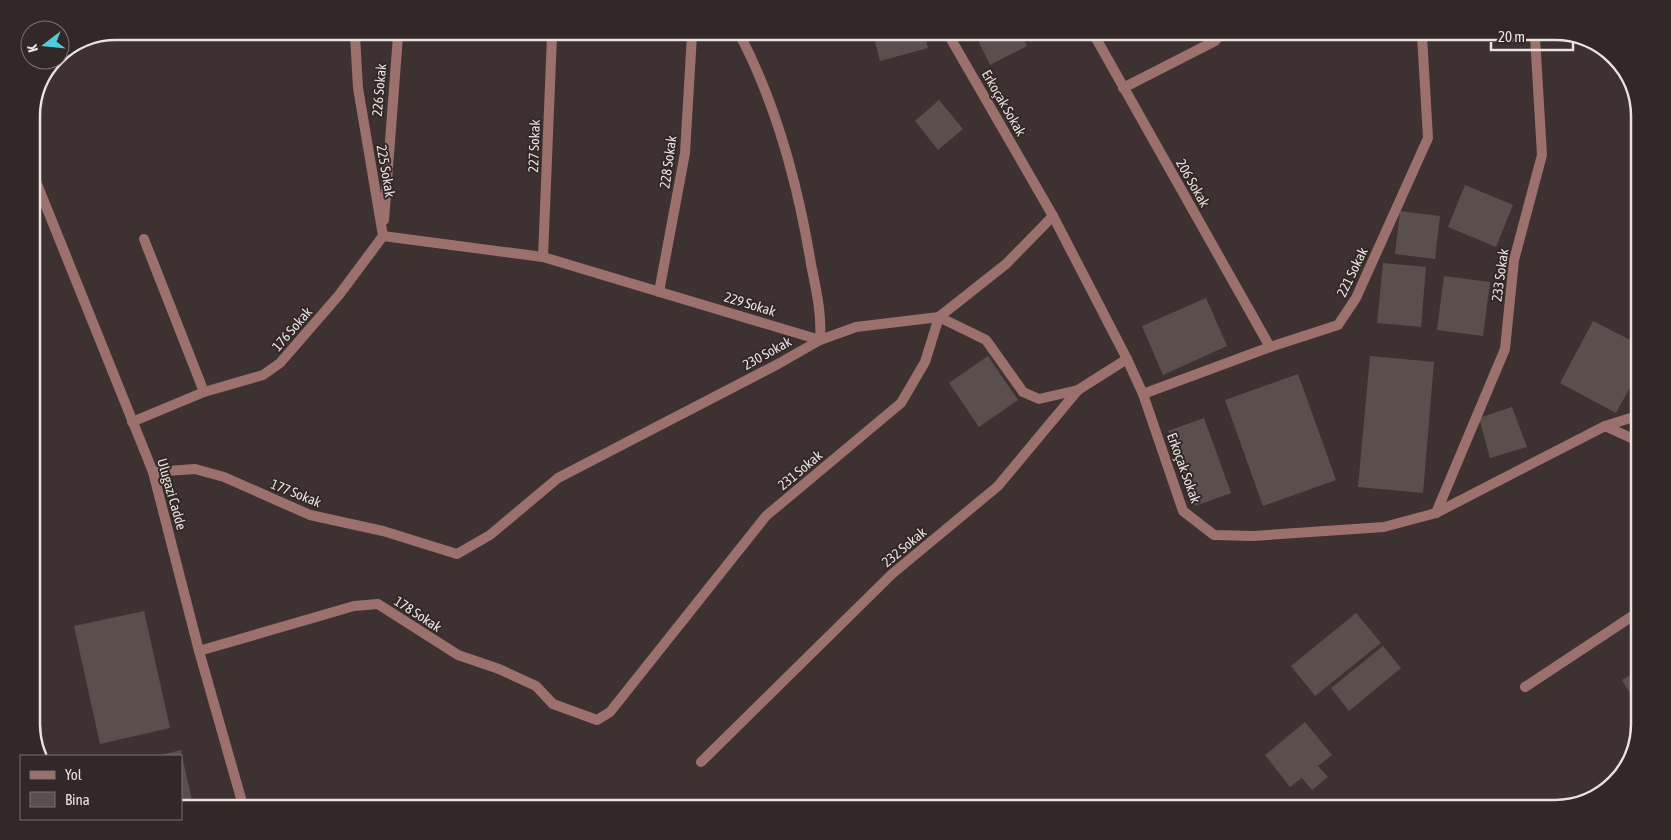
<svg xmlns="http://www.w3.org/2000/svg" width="1671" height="840" viewBox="0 0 1671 840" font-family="'Asap Condensed',sans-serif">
	<rect width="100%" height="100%" fill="#3d3231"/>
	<!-- building -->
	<g fill="#5b4f4e">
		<path d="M1048 33 1031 42 1027 34Z"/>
		<path d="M873 34H924L928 48 880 61Z"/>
		<path d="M975 34H1021L1027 46 990 65Z"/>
		<path d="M939 100 963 129 938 150 915 121Z"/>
		<path d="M1465 185 1513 205 1496 247 1448 227Z"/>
		<path d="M1400 211 1440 216 1435 259 1395 254Z"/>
		<path d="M1383 263 1426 267 1421 327 1377 323Z"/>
		<path d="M1444 276 1490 282 1483 336 1437 330Z"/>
		<path d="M1206 298 1227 346 1163 375 1142 326Z"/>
		<path d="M1593 321 1640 345V369L1616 413 1560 383Z"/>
		<path d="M988 356 1018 400 979 427 949 383Z"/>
		<path d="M1370 356 1434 362 1423 493 1358 487Z"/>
		<path d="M1298 374 1336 480 1263 506 1225 400Z"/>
		<path d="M1512 407 1527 447 1490 458 1479 418Z"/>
		<path d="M1204 418 1231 493 1195 506 1168 431Z"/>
		<path d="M144 611 170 728 100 744 74 626Z"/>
		<path d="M1356 613 1381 643 1315 696 1291 666Z"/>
		<path d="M1383 646 1401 668 1349 711 1331 688Z"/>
		<path d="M1640 669V710L1622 680Z"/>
		<path d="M1305 722 1332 755 1318 766 1328 777 1312 790 1302 778 1290 787 1265 755Z"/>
		<path d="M181 750 182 756 194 809H181V756H157Z"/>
	</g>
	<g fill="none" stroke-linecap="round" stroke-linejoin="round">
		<!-- minor -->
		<g stroke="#9c706c" stroke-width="10">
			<path d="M1093 33 1270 347"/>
			<path d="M948 34 1053 216 1127 359 1143 394 1183 511 1214 535 1253 536 1384 527 1436 513 1605 426 1640 415"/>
			<path d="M1535 37 1545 31"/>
			<path d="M1123 88 1215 41 1222 33"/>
			<path d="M31 169 153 472 199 651 244 809"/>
			<path d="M384 220 398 36"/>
			<path d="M383 236 543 257 820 340 856 327 939 317 986 340 1023 392 1039 399 1078 390"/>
			<path d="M144 239 204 392"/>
			<path d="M543 257 552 36"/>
			<path d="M659 292 685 153 692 35"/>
			<path d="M1143 394 1270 347 1338 325 1356 298 1428 138 1422 36 1426 32"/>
			<path d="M132 422 204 392 263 375 280 363 339 295 383 236 358 88 355 36"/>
			<path d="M1605 426 1640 442"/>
			<path d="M153 472 195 469 224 477 310 515 383 531 457 554 490 535 558 478 778 364 820 340C822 314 816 289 811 264 798 185 777 106 740 35"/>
			<path d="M1436 513 1505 349 1514 260 1542 155 1535 37 1533 31"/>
			<path d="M199 651 354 606 378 604 458 655 499 669 536 686 553 704 597 720 610 712 766 516 901 403 925 362 939 317 1006 264 1053 216"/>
			<path d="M1525 687 1640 611"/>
			<path d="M701 762 892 574 998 486 1078 390 1127 359"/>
		</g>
	</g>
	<g text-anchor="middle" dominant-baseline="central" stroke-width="4" stroke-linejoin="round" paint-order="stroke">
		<!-- street labels -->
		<g font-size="14" fill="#e9e2e1" stroke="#322827">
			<text transform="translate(379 90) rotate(-85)">226 Sokak</text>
			<text transform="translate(1004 103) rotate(60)">Erkoçak Sokak</text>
			<text transform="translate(534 146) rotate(-88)">227 Sokak</text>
			<text transform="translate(668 162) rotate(-82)">228 Sokak</text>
			<text transform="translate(386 171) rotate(80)">225 Sokak</text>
			<text transform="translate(1193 183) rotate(60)">206 Sokak</text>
			<text transform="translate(1352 272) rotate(-64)">221 Sokak</text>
			<text transform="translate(1500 275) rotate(-82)">233 Sokak</text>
			<text transform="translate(750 304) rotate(17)">229 Sokak</text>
			<text transform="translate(292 329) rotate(-49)">176 Sokak</text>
			<text transform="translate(767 353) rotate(-29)">230 Sokak</text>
			<text transform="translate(1184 468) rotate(70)">Erkoçak Sokak</text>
			<text transform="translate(800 470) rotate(-40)">231 Sokak</text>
			<text transform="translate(296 493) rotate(22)">177 Sokak</text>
			<text transform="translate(172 494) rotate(74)">Ulugazi Cadde</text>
			<text transform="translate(904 547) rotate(-40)">232 Sokak</text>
			<text transform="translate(418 614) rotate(33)">178 Sokak</text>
		</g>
	</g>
	<!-- crop -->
	<path d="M0 0H1671V840H0ZM116 40H1555A76 76 0 0 1 1631 116V724A76 76 0 0 1 1555 800H116A76 76 0 0 1 40 724V116A76 76 0 0 1 116 40Z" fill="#322827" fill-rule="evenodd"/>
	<path fill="none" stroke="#e9e2e1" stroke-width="2.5" d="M116 40H1555A76 76 0 0 1 1631 116V724A76 76 0 0 1 1555 800H116A76 76 0 0 1 40 724V116A76 76 0 0 1 116 40Z"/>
	<!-- legend -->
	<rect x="20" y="755" width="162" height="65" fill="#322827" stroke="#7b7271"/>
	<rect x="30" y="771" width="25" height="8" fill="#9c706c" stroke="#7b7271"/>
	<text x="65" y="780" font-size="15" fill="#e9e2e1">Yol</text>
	<rect x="30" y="792" width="25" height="15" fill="#5b4f4e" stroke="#7b7271"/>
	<text x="65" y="805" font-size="15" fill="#e9e2e1">Bina</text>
	<!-- north arrow -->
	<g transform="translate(45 45) rotate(254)"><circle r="24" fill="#322827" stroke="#7b7271"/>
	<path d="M0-4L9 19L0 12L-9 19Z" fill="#52cbd8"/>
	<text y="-8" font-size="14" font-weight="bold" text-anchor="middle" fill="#e9e2e1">K</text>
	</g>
	<!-- scale -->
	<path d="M1491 42v8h82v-8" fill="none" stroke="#e9e2e1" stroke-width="2.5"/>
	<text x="1498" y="42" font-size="15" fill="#e9e2e1" stroke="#322827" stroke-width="4" paint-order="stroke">20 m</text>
</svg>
